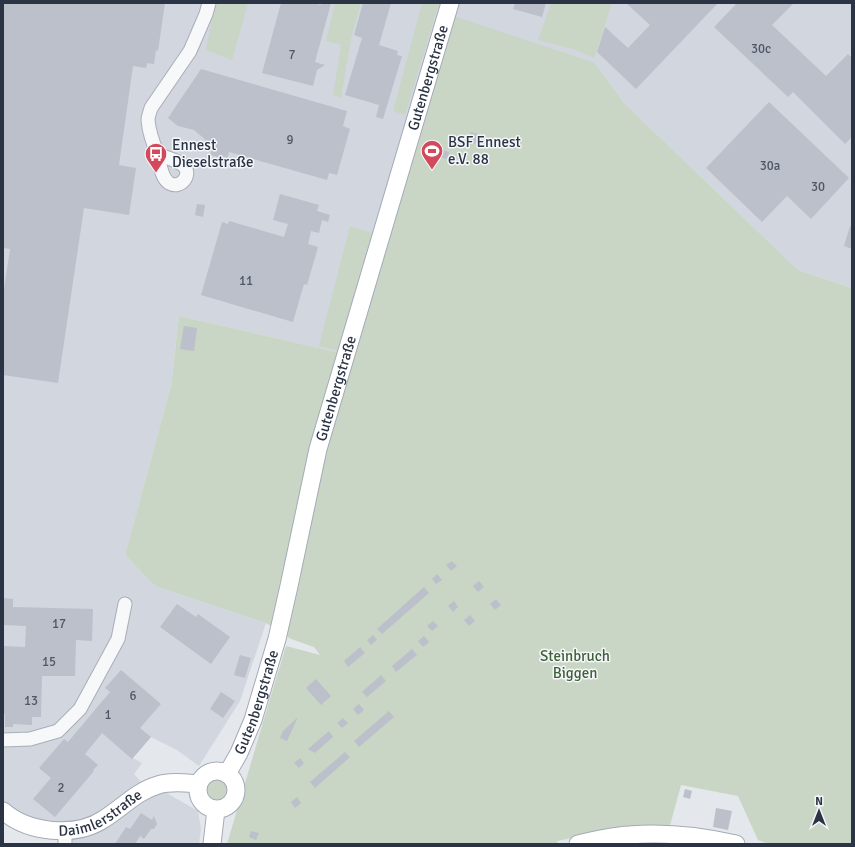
<svg xmlns="http://www.w3.org/2000/svg" width="855" height="847" viewBox="0 0 855 847" font-family="Signika,sans-serif">
	<rect width="100%" height="100%" fill="#e4e7ec"/>
	<!-- built -->
	<path fill="#d2d6de" d="M3 3H852V288L798 270 625 104 595 63 411 135 380 209 341 353 179 316 171 386 125 555 155 586 266 623 240 701 199 766 177 750 151 737 133 758 142 763 134 774 141 782 158 785 170 795 198 811 201 829 199 844H65V831L3 812Z"/>
	<!-- green -->
	<g fill="#c9d6c5">
		<path d="M215 3H248L232 60 206 50Z"/>
		<path d="M335 3H361L351 39 341 98 333 95 341 45 326 41Z"/>
		<path d="M422 3H439L405 115 393 111Z"/>
		<path d="M551 3H612L594 58 576 50 538 40Z"/>
		<path d="M451 15 595 63 625 104 798 270 852 288V844H769L758 840 738 796 681 785 669 829 610 830 557 841 558 844H227L264 719 286 646 320 655 314 647 291 639 266 623 155 586 125 555 171 386 179 316 341 353 380 209 411 135Z"/>
		<path d="M350 226 372 233 339 351 319 346Z"/>
		<circle cx="217" cy="791" r="14"/>
	</g>
	<!-- building -->
	<g fill="#bbc0ca">
		<path d="M3 3H165L158 51 156 50 154 64 147 63 146 68 133 66 119 165 136 168 129 215 84 208 58 383 3 375V296L10 249 3 248Z"/>
		<path d="M281 3H313L321 5V3H331L315 62 325 65 317 70 313 86 262 73Z"/>
		<path d="M363 3H391L379 45 398 51 397 55 402 56 383 119 376 117 379 105 345 95 362 38 354 35Z"/>
		<path d="M515 3H546L542 17 513 9Z"/>
		<path d="M626 3H718L636 89 597 52 605 27 628 48 650 25Z"/>
		<path d="M737 3H794L772 25 826 76 848 54 852 58V137L845 144 793 92 788 97 714 27Z"/>
		<path d="M201 69 347 111 343 126 350 129 337 175 329 173 327 180 229 152 227 160 210 155 213 146 194 130 178 126 168 118Z"/>
		<path d="M769 102 849 178 811 219 787 196 762 222 706 168Z"/>
		<path d="M471 132 478 134 475 144 468 142Z"/>
		<path d="M434 147 449 152 447 159 432 155Z"/>
		<path d="M280 194 319 205 317 211 330 215 328 222 322 220 319 233 311 231 308 244 318 247 307 285 304 284 293 322 201 295 222 222 228 224 229 221 284 237 288 224 273 220Z"/>
		<path d="M197 204 205 205 203 217 195 215Z"/>
		<path d="M850 226 852 227V249L844 246Z"/>
		<path d="M184 326 197 328 194 351 180 349Z"/>
		<path d="M452 561 457 566 451 571 446 565Z"/>
		<path d="M437 574 442 580 436 584 432 579Z"/>
		<path d="M479 581 484 587 478 592 473 586Z"/>
		<path d="M424 587 429 593 382 634 377 629Z"/>
		<path d="M3 598 13 599V607L93 609 92 641 76 640 75 676H42L41 717H32V725L13 724V727H5V714H3V646L25 647 26 626 3 625Z"/>
		<path d="M496 599 501 605 495 610 490 604Z"/>
		<path d="M454 601 458 607 453 612 448 606Z"/>
		<path d="M177 604 196 617 198 614 230 637 211 664 160 627Z"/>
		<path d="M470 615 475 621 469 626 464 620Z"/>
		<path d="M433 621 438 626 432 631 427 626Z"/>
		<path d="M373 635 377 640 371 645 367 640Z"/>
		<path d="M424 636 429 642 423 647 418 641Z"/>
		<path d="M360 647 365 653 348 667 344 661Z"/>
		<path d="M412 649 417 655 396 672 392 666Z"/>
		<path d="M240 655 251 658 245 678 234 675Z"/>
		<path d="M121 670 161 704 140 728 151 737 132 759 102 733 85 754 98 765 93 770 94 771 55 817 33 799 51 778 39 768 64 739 68 742 110 692 105 688Z"/>
		<path d="M381 675 386 681 367 697 362 692Z"/>
		<path d="M316 679 331 696 321 705 306 688Z"/>
		<path d="M221 692 235 701 223 718 210 709Z"/>
		<path d="M359 704 364 710 358 715 353 709Z"/>
		<path d="M389 711 394 717 359 747 354 741Z"/>
		<path d="M298 717 287 741 280 738 283 731Z"/>
		<path d="M343 718 348 723 342 728 337 723Z"/>
		<path d="M329 731 333 737 315 753 308 749Z"/>
		<path d="M345 752 350 757 315 788 310 782Z"/>
		<path d="M300 758 304 763 299 768 294 763Z"/>
		<path d="M685 789 692 791 690 799 683 797Z"/>
		<path d="M297 797 301 803 295 808 291 802Z"/>
		<path d="M716 808 732 811 728 830 713 827Z"/>
		<path d="M141 813 152 820 154 816 157 824 154 829H151L144 839 140 836 135 844H115L126 827 130 829Z"/>
		<path d="M251 831 259 833 256 840 249 837Z"/>
	</g>
	<g fill="none" stroke-linecap="round" stroke-linejoin="round">
		<!-- minor casing -->
		<g stroke="#a9aeb7" stroke-width="15">
			<g id="minor">
				<path d="M157 154C165 157 176 160 183 165 193 174 181 190 169 183 161 178 160 163 158 155 153 143 149 133 148 120 148 116 150 112 151 108L190 51 206 14 209 3"/>
				<path d="M3 740 30 739 58 731 80 709 118 639 125 604"/>
				<path d="M65 831V844"/>
			</g>
		</g>
		<!-- major casing -->
		<g stroke="#a3abb8" stroke-width="19">
			<g id="major">
				<circle cx="217" cy="790" r="19"/>
				<path id="s1" d="M227 774 239 753 253 720 277 639 289 586 318 449 450 3"/>
				<path id="s2" d="M3 811C28 833 75 838 104 819 122 808 137 791 158 785 171 781 185 783 198 784"/>
				<path d="M212 844 216 810"/>
				<path d="M578 844C595 840 612 836 629 835 664 832 701 836 736 844"/>
			</g>
		</g>
		<!-- minor -->
		<use href="#minor" stroke="#f7f8fa" stroke-width="13"/>
		<!-- major -->
		<use href="#major" stroke="#fff" stroke-width="17"/>
	</g>
	<!-- icons -->
	<defs>
		<g id="stadium-pin" transform="scale(1.15)"><path d="M0 17L-7.5 6A9.5 9.5 0 1 1 7.5 6Z" fill="#d1495b" stroke="#f4f6f9"/><path d="M0-5a6.5 5 0 1 0 0 10a6.5 5 0 1 0 0-10ZM-3.5-1.8h7v3.6h-7Z" fill="#fff"/></g>
		<g id="bus-pin" transform="scale(1.15)"><path d="M0 17L-7.5 6A9.5 9.5 0 1 1 7.5 6Z" fill="#d1495b" stroke="#f4f6f9"/><path d="M-5-6H5V4H4V6H2V4H-2V6H-4V4H-5ZM-3.5-4V0h7V-4ZM-3.5 1.2v1.5H-2V1.2ZM2 1.2v1.5H3.5V1.2Z" fill="#fff"/></g>
	</defs>
	<g fill-rule="evenodd">
		<use href="#stadium-pin" x="432" y="151"/>
		<use href="#bus-pin" x="156" y="154"/>
	</g>
	<g text-anchor="middle" dominant-baseline="central" stroke-width="3" stroke-linejoin="round" paint-order="stroke">
		<!-- number labels -->
		<g font-size="13" fill="#4f5766">
			<text x="761" y="49">30c</text>
			<text x="292" y="55">7</text>
			<text x="290" y="140">9</text>
			<text x="770" y="166">30a</text>
			<text x="818" y="187">30</text>
			<text x="246" y="281">11</text>
			<text x="59" y="624">17</text>
			<text x="49" y="662">15</text>
			<text x="133" y="696">6</text>
			<text x="31" y="701">13</text>
			<text x="108" y="715">1</text>
			<text x="61" y="788">2</text>
		</g>
		<!-- street labels -->
		<g font-size="15" fill="#2b3445" stroke="#f4f6f9">
			<text stroke="none"><textPath href="#s1" startOffset="726">Gutenbergstraße</textPath></text>
			<text stroke="none"><textPath href="#s1" startOffset="402">Gutenbergstraße</textPath></text>
			<text stroke="none"><textPath href="#s1" startOffset="78">Gutenbergstraße</textPath></text>
			<text stroke="none"><textPath href="#s2" startOffset="106">Daimlerstraße</textPath></text>
		</g>
		<!-- poi labels -->
		<g font-size="15" fill="#2b3445" stroke="#f4f6f9" text-anchor="start">
			<text x="448" y="142">BSF Ennest<tspan x="448" dy="17">e.V. 88</tspan></text>
			<text x="172" y="145">Ennest<tspan x="172" dy="17">Dieselstraße</tspan></text>
		</g>
		<!-- park labels -->
		<g font-size="15" fill="#3f6138" stroke="#f4f6f9">
			<text x="575" y="656">Steinbruch<tspan x="575" dy="17">Biggen</tspan></text>
		</g>
	</g>
	<!-- border -->
	<rect width="855" height="847" fill="none" stroke="#2b3445" stroke-width="8"/>
	<!-- north arrow -->
	<g transform="translate(819 811)" stroke="#f4f6f9" stroke-width="3" paint-order="stroke">
	<path d="M0-3L7 15L0 10L-7 15Z" fill="#2b3445"/>
	<text y="-6" font-size="11" font-weight="bold" text-anchor="middle" fill="#2b3445">N</text>
	</g>
</svg>
